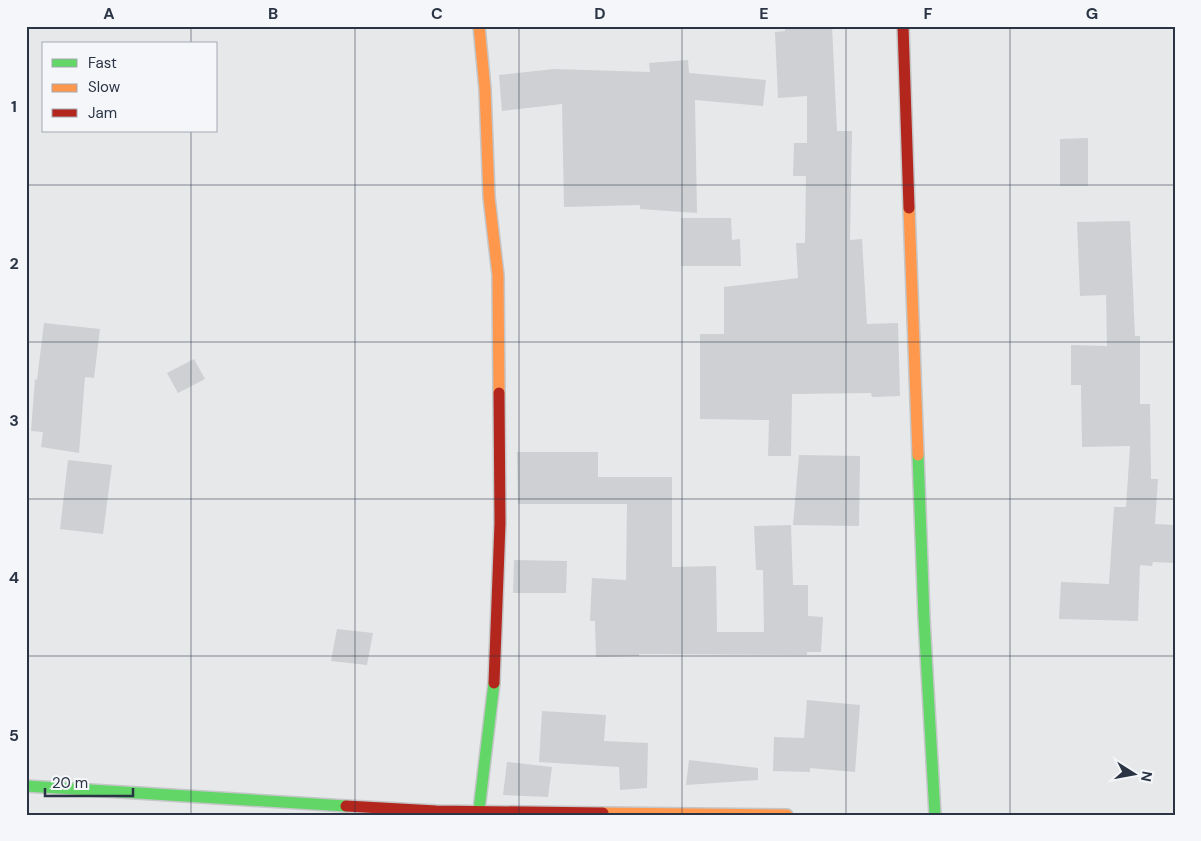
<svg xmlns="http://www.w3.org/2000/svg" width="1201" height="841" viewBox="0 0 1201 841" font-family="'DM Sans',sans-serif">
	<rect width="100%" height="100%" fill="#e6e8ea"/>
	<!-- building -->
	<g fill="#ced0d3">
		<path d="M785 26H832L837 131H852L850 240 862 239 867 324 898 323 900 396 872 397 871 393 792 394 791 456H768L769 420 700 419V334H724V287L798 278 796 243H805L806 176H793L794 143H807V96L778 98 775 32 785 31Z"/>
		<path d="M688 60 689 73 766 80 763 106 695 100 697 213 640 209V205L564 207 562 104 502 111 499 75 554 69 650 72 649 63Z"/>
		<path d="M1088 138V186H1060V139Z"/>
		<path d="M681 218H731L732 240 740 239 741 266H681Z"/>
		<path d="M1130 221 1135 336H1140V404H1150L1151 479H1158L1155 524 1175 525V563L1153 562 1152 566 1140 565 1138 621 1059 619 1061 582 1109 584 1114 507H1126L1130 446 1082 447 1081 385H1071V345L1107 346 1106 295 1080 296 1077 222Z"/>
		<path d="M44 323 100 329 94 378 85 377 79 453 41 447 43 432 31 431 35 379 37 380Z"/>
		<path d="M194 359 205 379 178 393 167 373Z"/>
		<path d="M517 452H598V477H672V567L716 566 717 632H764L763 570H756L754 526 791 525 793 585H808V616L823 617 821 652H807V655L639 654V656L596 657 595 621H590L592 578 626 580 627 504H518Z"/>
		<path d="M799 455 860 456 859 526 793 525Z"/>
		<path d="M68 460 112 465 103 534 60 529Z"/>
		<path d="M514 560 567 561 566 593H513Z"/>
		<path d="M337 629 373 633 367 665 331 661Z"/>
		<path d="M807 700 860 705 855 772 810 768V772L773 771 774 737 804 738Z"/>
		<path d="M542 711 606 715 604 741 648 743 647 788 620 790 619 767 539 762Z"/>
		<path d="M689 760 758 768V780L686 785Z"/>
		<path d="M507 762 552 767 548 797 503 795Z"/>
	</g>
	<g fill="none" stroke-linecap="round" stroke-linejoin="round">
		<!-- fast casing -->
		<g stroke="#c4c6c8" stroke-width="14">
			<g id="fast">
				<path d="M918 455 924 618 935 815"/>
				<path d="M26 786 346 806"/>
				<path d="M479 810 494 683"/>
			</g>
		</g>
		<!-- slow casing -->
		<g stroke="#c4c6c8" stroke-width="14">
			<g id="slow">
				<path d="M479 26 485 89 489 197 498 275 499 393"/>
				<path d="M909 208 918 455"/>
				<path d="M603 813 787 815"/>
			</g>
		</g>
		<!-- jam casing -->
		<g stroke="#c4c6c8" stroke-width="14">
			<g id="jam">
				<path d="M903 26 909 208"/>
				<path d="M494 683 500 523 499 393"/>
				<path d="M346 806 436 811 603 813"/>
			</g>
		</g>
		<!-- fast -->
		<use href="#fast" stroke="#63d668" stroke-width="11"/>
		<!-- slow -->
		<use href="#slow" stroke="#ff974d" stroke-width="11"/>
		<!-- jam -->
		<use href="#jam" stroke="#b3261e" stroke-width="11"/>
	</g>
	<!-- grid -->
	<path fill="none" stroke="#2b3445" stroke-width="1" stroke-opacity="0.55" d="M191 26V44M355 26V815M519 26V815M682 26V815M846 26V815M1010 26V815M191 131V815M26 185H1175M26 342H1175M26 499H1175M26 656H1175"/>
	<!-- border -->
	<rect width="1201" height="841" fill="none" stroke="#f4f6f9" stroke-width="55"/>
	<!-- legend -->
	<rect x="42" y="42" width="175" height="90" fill="#f4f6f9" stroke="#a4a8b1"/>
	<rect x="52" y="59" width="25" height="8" fill="#63d668" stroke="#a4a8b1"/>
	<text x="88" y="68" font-size="15" fill="#2b3445">Fast</text>
	<rect x="52" y="84" width="25" height="8" fill="#ff974d" stroke="#a4a8b1"/>
	<text x="88" y="92" font-size="15" fill="#2b3445">Slow</text>
	<rect x="52" y="109" width="25" height="8" fill="#b3261e" stroke="#a4a8b1"/>
	<text x="88" y="118" font-size="15" fill="#2b3445">Jam</text>
	<!-- north arrow -->
	<g transform="translate(1134 774) rotate(101)" stroke="#f4f6f9" stroke-width="4" paint-order="stroke">
	<path d="M0-4L9 19L0 12L-9 19Z" fill="#2b3445"/>
	<text y="-8" font-size="14" font-weight="bold" text-anchor="middle" fill="#2b3445">N</text>
	</g>
	<!-- scale -->
	<path d="M45 788v8h88v-8" fill="none" stroke="#2b3445" stroke-width="2.5"/>
	<text x="52" y="788" font-size="15" fill="#2b3445" stroke="#f4f6f9" stroke-width="4" paint-order="stroke">20 m</text>
	<rect x="28" y="28" width="1146" height="786" fill="none" stroke="#2b3445" stroke-width="2"/>
	<g font-size="16" text-anchor="middle" font-weight="bold" fill="#2b3445">
		<text x="109" y="19">A</text>
		<text x="273" y="19">B</text>
		<text x="437" y="19">C</text>
		<text x="600" y="19">D</text>
		<text x="764" y="19">E</text>
		<text x="928" y="19">F</text>
		<text x="1092" y="19">G</text>
		<text x="14" y="112">1</text>
		<text x="14" y="269">2</text>
		<text x="14" y="426">3</text>
		<text x="14" y="583">4</text>
		<text x="14" y="741">5</text>
	</g>
</svg>
